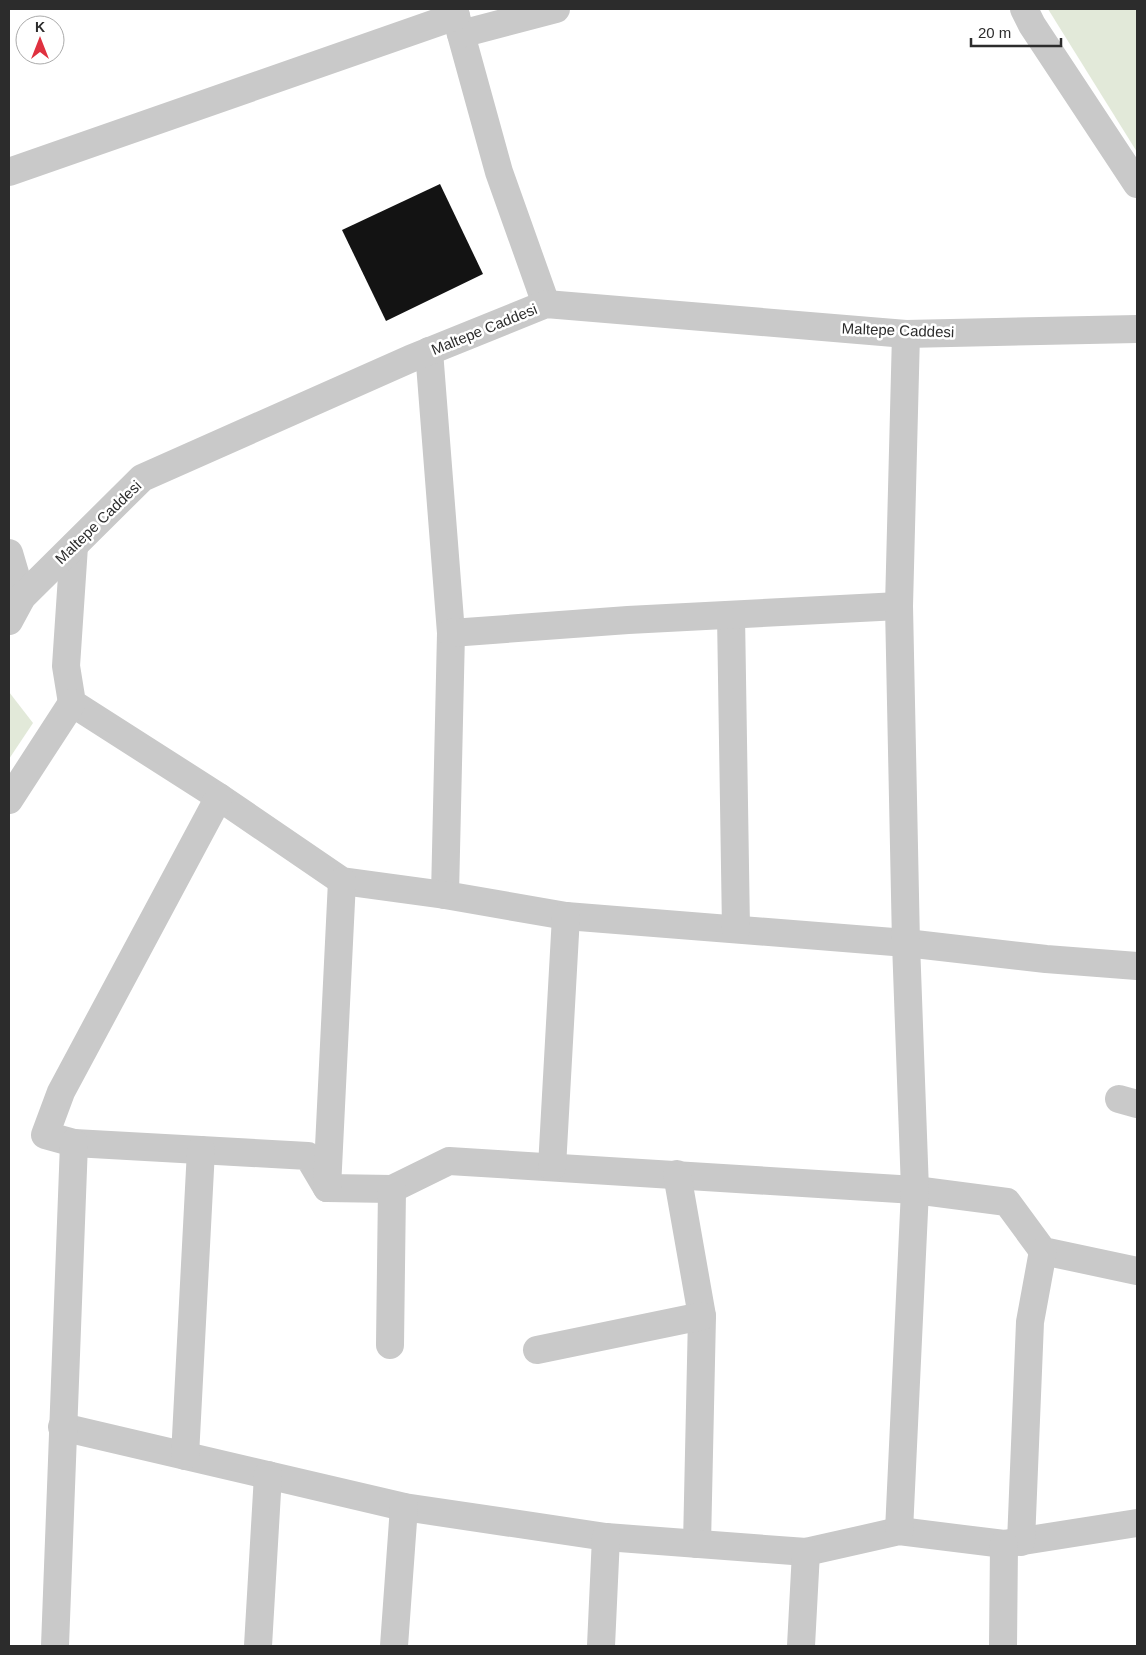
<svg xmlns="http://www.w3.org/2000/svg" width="1146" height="1655" viewBox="0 0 1146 1655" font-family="Helvetica,sans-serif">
	<rect width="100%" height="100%" fill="#fff"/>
	<!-- green -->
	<g fill="#e2e9d9">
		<path d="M1048 9H1137V152Z"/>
		<path d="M9 692 33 723 9 759Z"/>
	</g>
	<!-- building -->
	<path fill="#131313" d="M440 184 483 274 386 321 342 230Z"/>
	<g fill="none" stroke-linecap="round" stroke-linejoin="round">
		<!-- minor -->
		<g stroke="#c9c9c9" stroke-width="28">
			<path d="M454 9 499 172 546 304"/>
			<path d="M1024 9 1032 25 1137 184"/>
			<path d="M461 34 556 9"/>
			<path d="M9 172 456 16"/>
			<path d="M429 351 451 633 445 895"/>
			<path d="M74 546 66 666 72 703 219 797 342 881 445 895 566 916 906 943 1046 959 1137 966"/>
			<path d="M9 553 22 597"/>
			<path d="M731 615 736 929"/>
			<path d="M9 621 22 597 142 478 410 359 546 304 906 334 1137 329"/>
			<path d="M451 633 628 620 899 606"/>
			<path d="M219 797 61 1092 45 1135 74 1143 308 1156 327 1188 392 1189 449 1161 915 1190 1007 1202 1043 1251 1137 1271"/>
			<path d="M9 800 72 703"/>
			<path d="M1119 1099 1137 1104"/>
			<path d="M552 1167 566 916"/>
			<path d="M677 1174 702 1316 697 1544"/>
			<path d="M327 1188 342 881"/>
			<path d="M390 1345 392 1189"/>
			<path d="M537 1350 702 1316"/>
			<path d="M62 1427 404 1507 606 1537 806 1552 899 1531 1004 1544 1137 1523"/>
			<path d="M185 1456 201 1150"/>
			<path d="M899 1531 915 1190 906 943 899 606 906 334"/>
			<path d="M1021 1542 1030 1322 1043 1251"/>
			<path d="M55 1646 74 1143"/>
			<path d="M258 1646 268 1475"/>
			<path d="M394 1646 404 1507"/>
			<path d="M601 1646 606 1537"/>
			<path d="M801 1646 806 1552"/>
			<path d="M1003 1646 1004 1544"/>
		</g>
	</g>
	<g text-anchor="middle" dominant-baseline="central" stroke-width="5" stroke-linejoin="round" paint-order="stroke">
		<!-- street labels -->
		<g font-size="15" fill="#2c2c2c" stroke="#fff">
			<text transform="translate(484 329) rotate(-22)">Maltepe Caddesi</text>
			<text transform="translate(898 330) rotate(2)">Maltepe Caddesi</text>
			<text transform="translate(98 522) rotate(-44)">Maltepe Caddesi</text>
		</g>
	</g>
	<!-- border -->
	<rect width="1146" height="1655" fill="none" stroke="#2c2c2c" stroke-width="20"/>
	<!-- north arrow -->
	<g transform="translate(40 40)"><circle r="24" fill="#ffffff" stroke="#ababab"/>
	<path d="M0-4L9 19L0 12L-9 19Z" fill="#df313f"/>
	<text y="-8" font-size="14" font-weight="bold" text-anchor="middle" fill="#2c2c2c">K</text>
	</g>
	<!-- scale -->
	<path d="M971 38v8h90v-8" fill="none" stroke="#2c2c2c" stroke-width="2.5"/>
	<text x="978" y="38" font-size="15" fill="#2c2c2c" stroke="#ffffff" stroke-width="4" paint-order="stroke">20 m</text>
</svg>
